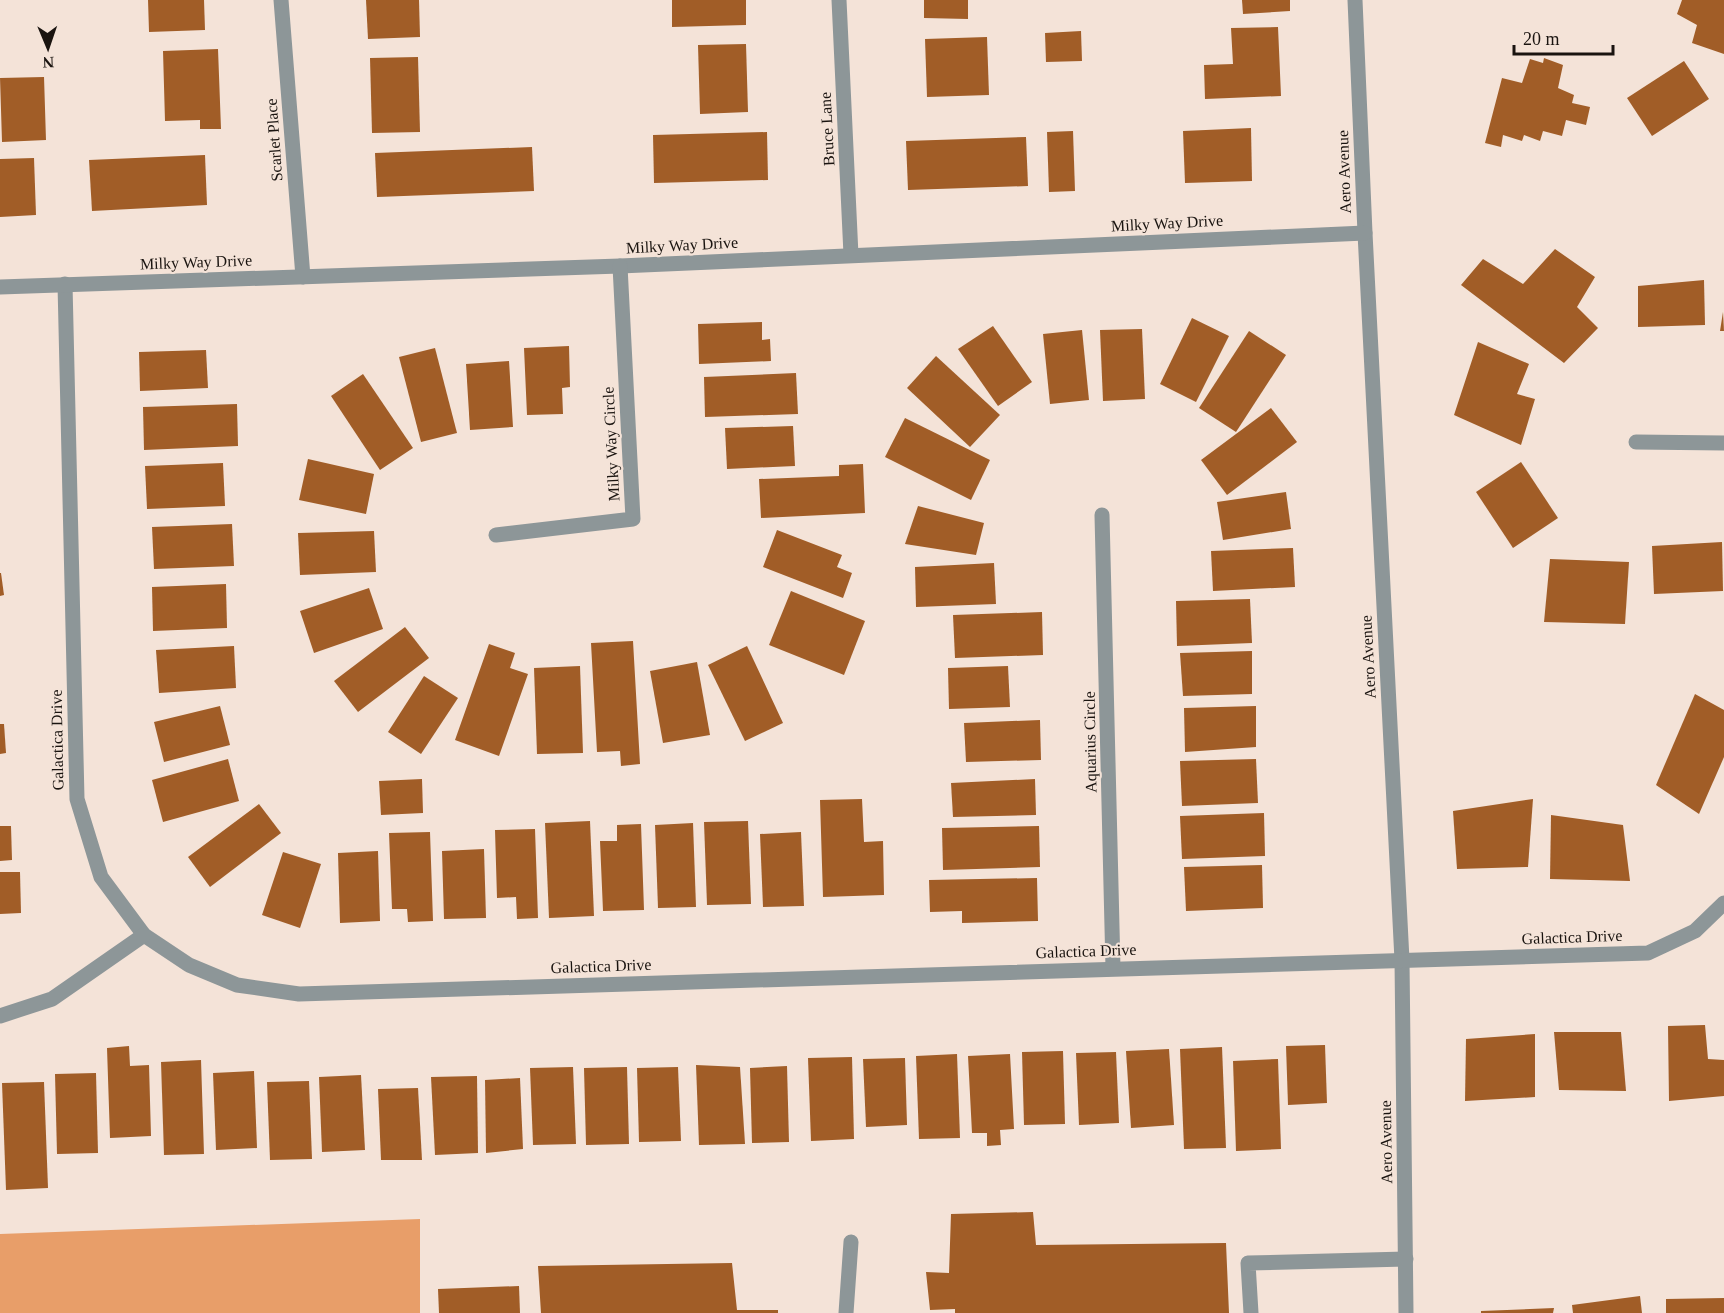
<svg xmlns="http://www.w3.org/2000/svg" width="1724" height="1313" viewBox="0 0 1724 1313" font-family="'Times New Roman',serif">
	<rect width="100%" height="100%" fill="#f4e3d8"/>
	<!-- forest -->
	<path fill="#e89e69" d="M420 1219V1313H0V1234Z"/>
	<!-- building -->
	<g fill="#a15d27">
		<path d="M148 0H204L205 30 149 32Z"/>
		<path d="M366 0H419L420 37 368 39Z"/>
		<path d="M672 0H746V25L672 27Z"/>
		<path d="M924 0H968V19L924 18Z"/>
		<path d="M1242 0H1290V11L1243 14Z"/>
		<path d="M1682 0H1724V54L1692 43 1697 25 1677 14Z"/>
		<path d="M1278 27 1281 96 1205 99 1204 65 1233 64 1231 28Z"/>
		<path d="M1081 31 1082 61 1046 62 1045 33Z"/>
		<path d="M987 37 989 95 927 97 925 39Z"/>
		<path d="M746 44 748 112 700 114 698 45Z"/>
		<path d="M218 49 221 129H200V120L165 121 163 51Z"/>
		<path d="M418 57 420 132 372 133 370 58Z"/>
		<path d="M1544 58 1563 65 1558 88 1574 95 1572 103 1590 107 1586 125 1566 120 1562 136 1543 131 1540 141 1524 135 1522 141 1503 135 1501 147 1485 143 1502 78 1522 83 1530 59 1543 63Z"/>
		<path d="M1684 61 1709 99 1652 136 1627 98Z"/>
		<path d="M44 77 46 140 2 142 0 78Z"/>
		<path d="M1251 128 1252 181 1185 183 1183 131Z"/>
		<path d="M1073 131 1075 191 1049 192 1047 132Z"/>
		<path d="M767 132 768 180 654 183 653 135Z"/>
		<path d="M1026 137 1028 186 908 190 906 141Z"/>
		<path d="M532 147 534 191 377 197 375 153Z"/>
		<path d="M205 155 207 205 92 211 89 160Z"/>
		<path d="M34 158 36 215 0 217V159Z"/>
		<path d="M1555 249 1595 277 1577 307 1598 328 1564 363 1461 285 1483 259 1523 284Z"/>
		<path d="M1704 280 1705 325 1638 327V286Z"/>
		<path d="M1723 312 1724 331H1720Z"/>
		<path d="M1192 318 1229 336 1196 402 1160 384Z"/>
		<path d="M762 322V340L770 339 771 361 699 364 698 324Z"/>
		<path d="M993 326 1032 382 998 406 958 349Z"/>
		<path d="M1142 329 1145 399 1103 401 1100 330Z"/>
		<path d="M1082 330 1089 400 1050 404 1043 334Z"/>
		<path d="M1249 331 1286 355 1236 432 1199 408Z"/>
		<path d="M1478 342 1529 364 1517 394 1535 399 1521 445 1454 415Z"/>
		<path d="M569 346 570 387 562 388 563 414 527 415 524 348Z"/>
		<path d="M435 348 457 433 421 442 399 357Z"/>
		<path d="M206 350 208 388 140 391 139 352Z"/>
		<path d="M936 356 1000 415 970 447 907 388Z"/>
		<path d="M509 361 513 427 470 430 466 364Z"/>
		<path d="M796 373 798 414 705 417 704 377Z"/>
		<path d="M363 374 413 448 380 470 331 396Z"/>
		<path d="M237 404 238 446 144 450 143 407Z"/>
		<path d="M1271 408 1297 442 1227 495 1201 460Z"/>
		<path d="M905 418 990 460 971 500 885 457Z"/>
		<path d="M793 426 795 466 727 469 725 428Z"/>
		<path d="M308 459 374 474 366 514 299 500Z"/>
		<path d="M1521 462 1558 518 1513 548 1476 492Z"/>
		<path d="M223 463 225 506 147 509 145 466Z"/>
		<path d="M863 464 865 513 761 518 759 479 839 476V465Z"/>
		<path d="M1286 492 1291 529 1223 540 1217 502Z"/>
		<path d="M918 506 984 523 976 555 905 544Z"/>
		<path d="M232 524 234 566 154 569 152 527Z"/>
		<path d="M777 530 842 555 837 567 852 573 843 598 763 567Z"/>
		<path d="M374 531 376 572 300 575 298 533Z"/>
		<path d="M1722 542 1723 591 1654 594 1652 546Z"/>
		<path d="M1293 548 1295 587 1213 591 1211 551Z"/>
		<path d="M1550 559 1629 562 1625 624 1544 622Z"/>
		<path d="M994 563 996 604 916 607 915 567Z"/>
		<path d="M0 573H1L4 595 0 596Z"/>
		<path d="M226 584 227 628 153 631 152 587Z"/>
		<path d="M369 588 383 629 314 653 300 611Z"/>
		<path d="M791 591 865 621 844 675 769 645Z"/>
		<path d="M1250 599 1252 643 1177 646 1176 601Z"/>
		<path d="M1042 612 1043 655 955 658 953 615Z"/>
		<path d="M405 627 429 658 358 712 334 681Z"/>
		<path d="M633 641 640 764 621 766 620 751 597 752 591 643Z"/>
		<path d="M489 644 515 653 510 668 528 674 499 756 455 740Z"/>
		<path d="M234 646 236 688 159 693 156 650Z"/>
		<path d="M747 646 783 723 745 741 708 665Z"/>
		<path d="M1252 651V694L1183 696 1180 653Z"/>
		<path d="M697 662 710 735 663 743 650 671Z"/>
		<path d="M580 666 583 753 537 754 534 668Z"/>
		<path d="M1008 666 1010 707 949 709 948 668Z"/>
		<path d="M424 676 458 698 421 754 388 732Z"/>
		<path d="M1695 694 1724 710V757L1699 814 1656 785Z"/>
		<path d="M220 706 230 745 164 762 154 722Z"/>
		<path d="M1256 706V747L1185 752 1184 708Z"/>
		<path d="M1040 720 1041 760 966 762 964 723Z"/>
		<path d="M0 724H4L6 753 0 754Z"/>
		<path d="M228 759 239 801 163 822 152 780Z"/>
		<path d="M1256 759 1258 803 1182 806 1180 761Z"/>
		<path d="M422 779 423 813 381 815 379 781Z"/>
		<path d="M1035 779 1036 815 953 817 951 783Z"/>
		<path d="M862 799 864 842 883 841 884 895 823 897 820 800Z"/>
		<path d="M1533 799 1528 867 1457 869 1453 811Z"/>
		<path d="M259 804 281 833 210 887 188 857Z"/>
		<path d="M1264 813 1265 856 1182 859 1180 816Z"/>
		<path d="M1551 815 1623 825 1630 881 1550 879Z"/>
		<path d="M590 821 594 916 549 918 545 823Z"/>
		<path d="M748 821 751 904 707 905 704 822Z"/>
		<path d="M693 823 696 907 658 908 655 825Z"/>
		<path d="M641 824 644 910 603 911 600 841H617V825Z"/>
		<path d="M0 826H11L12 860 0 861Z"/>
		<path d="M1039 826 1040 867 943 870 942 828Z"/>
		<path d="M535 829 538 918 517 919 516 897 497 898 495 830Z"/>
		<path d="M430 832 433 921 408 922 407 909H392L389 833Z"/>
		<path d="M801 832 804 906 763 907 760 834Z"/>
		<path d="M484 849 486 918 444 919 442 851Z"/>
		<path d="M378 851 380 921 340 923 338 853Z"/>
		<path d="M283 852 321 864 300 928 262 915Z"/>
		<path d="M1262 865 1263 908 1186 911 1184 867Z"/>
		<path d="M0 872H20L21 913 0 914Z"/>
		<path d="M1037 878 1038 921 962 923V911L930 912 929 880Z"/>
		<path d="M1705 1025 1708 1059 1724 1060V1096L1669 1101 1668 1026Z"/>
		<path d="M1554 1032H1621L1626 1091 1559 1090Z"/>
		<path d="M1535 1034V1097L1465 1101 1466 1039Z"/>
		<path d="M1325 1045 1327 1103 1288 1105 1286 1046Z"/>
		<path d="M129 1046 130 1066 149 1065 151 1136 110 1138 107 1048Z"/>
		<path d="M1222 1047 1226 1148 1184 1149 1180 1049Z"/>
		<path d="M1169 1049 1174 1125 1131 1128 1126 1051Z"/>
		<path d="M1063 1051 1065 1124 1024 1125 1022 1052Z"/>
		<path d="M1116 1052 1119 1123 1079 1125 1076 1053Z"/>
		<path d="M957 1054 960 1138 919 1139 916 1056Z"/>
		<path d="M1010 1054 1014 1129 1000 1130 1001 1145 987 1146V1133H972L968 1056Z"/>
		<path d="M852 1057 854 1139 811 1141 808 1058Z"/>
		<path d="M905 1058 907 1125 866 1127 863 1059Z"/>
		<path d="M1278 1059 1281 1149 1236 1151 1233 1061Z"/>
		<path d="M201 1060 204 1154 164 1155 161 1062Z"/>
		<path d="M696 1065 740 1067 745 1144 699 1145Z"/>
		<path d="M787 1066 789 1142 752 1143 750 1068Z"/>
		<path d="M573 1067 576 1144 533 1145 530 1068Z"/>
		<path d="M627 1067 629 1144 586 1145 584 1068Z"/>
		<path d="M678 1067 681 1141 639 1142 637 1068Z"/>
		<path d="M254 1071 257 1148 216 1150 213 1073Z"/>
		<path d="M96 1073 98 1153 57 1154 55 1074Z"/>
		<path d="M361 1075 365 1150 322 1152 319 1077Z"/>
		<path d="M477 1076 478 1153 435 1155 431 1077Z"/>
		<path d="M520 1078 523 1149 486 1153 485 1080Z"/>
		<path d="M309 1081 312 1159 270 1160 267 1082Z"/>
		<path d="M44 1082 48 1188 6 1190 2 1083Z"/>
		<path d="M418 1088 422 1160H381L378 1089Z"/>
		<path d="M1033 1212 1036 1245 1226 1243 1229 1313H955V1309L930 1310 926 1272 949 1273 951 1214Z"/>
		<path d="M732 1263 737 1310H778V1313H541L538 1266Z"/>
		<path d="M519 1286 520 1313H439L438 1289Z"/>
		<path d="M1640 1296 1642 1313H1573L1572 1305Z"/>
		<path d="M1724 1298V1313H1666V1299Z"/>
		<path d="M1554 1308 1553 1313H1481V1311Z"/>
	</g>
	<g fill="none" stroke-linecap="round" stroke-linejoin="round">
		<!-- lane -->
		<path stroke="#8d9698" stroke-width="15" d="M1251 1313 1248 1263 1406 1259"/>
		<!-- street -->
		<g stroke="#8d9698" stroke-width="15">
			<path d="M281 0 303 277"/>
			<path d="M839 0 851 255"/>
			<path d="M1355 0 1365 233 1402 960 1406 1313"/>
			<path d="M65 284 77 799 101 877 144 935 189 965 237 985 299 994 1648 953 1695 931 1724 903"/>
			<path d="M0 287 620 266 1365 233"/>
			<path d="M1636 442 1724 443"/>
			<path d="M1102 515 1113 968"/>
			<path d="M496 535 633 519 620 266"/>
			<path d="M0 1016 52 999 144 935"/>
			<path d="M846 1313 851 1242"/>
		</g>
	</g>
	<g text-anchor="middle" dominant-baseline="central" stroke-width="4.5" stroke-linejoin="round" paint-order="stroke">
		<!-- street labels -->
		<g font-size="16" fill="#1a1410" stroke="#f4e3d8">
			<text transform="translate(827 129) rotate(-93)">Bruce Lane</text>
			<text transform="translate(274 140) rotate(-94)">Scarlet Place</text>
			<text transform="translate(1344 172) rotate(-92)">Aero Avenue</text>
			<text transform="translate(1167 223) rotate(-3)">Milky Way Drive</text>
			<text transform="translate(682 245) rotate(-3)">Milky Way Drive</text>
			<text transform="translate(196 262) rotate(-2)">Milky Way Drive</text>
			<text transform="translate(611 444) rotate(-93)">Milky Way Circle</text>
			<text transform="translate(1368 657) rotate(-93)">Aero Avenue</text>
			<text transform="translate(57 740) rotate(-91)">Galactica Drive</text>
			<text transform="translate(1090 742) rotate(-91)">Aquarius Circle</text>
			<text transform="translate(1572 937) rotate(-2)">Galactica Drive</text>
			<text transform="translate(1086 951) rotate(-2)">Galactica Drive</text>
			<text transform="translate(601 966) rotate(-2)">Galactica Drive</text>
			<text transform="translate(1386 1142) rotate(-91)">Aero Avenue</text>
		</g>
	</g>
	<!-- north arrow -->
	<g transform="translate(48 48) rotate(178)" stroke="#f4e3d8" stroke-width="4.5" paint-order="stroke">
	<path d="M0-4.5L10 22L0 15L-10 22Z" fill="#1a1410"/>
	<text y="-9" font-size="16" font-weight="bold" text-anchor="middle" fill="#1a1410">N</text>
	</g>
	<!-- scale -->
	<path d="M1514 45v9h99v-9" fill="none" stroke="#1a1410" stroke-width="3"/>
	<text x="1523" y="45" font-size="18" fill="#1a1410" stroke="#f4e3d8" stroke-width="4.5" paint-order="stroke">20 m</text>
</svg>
